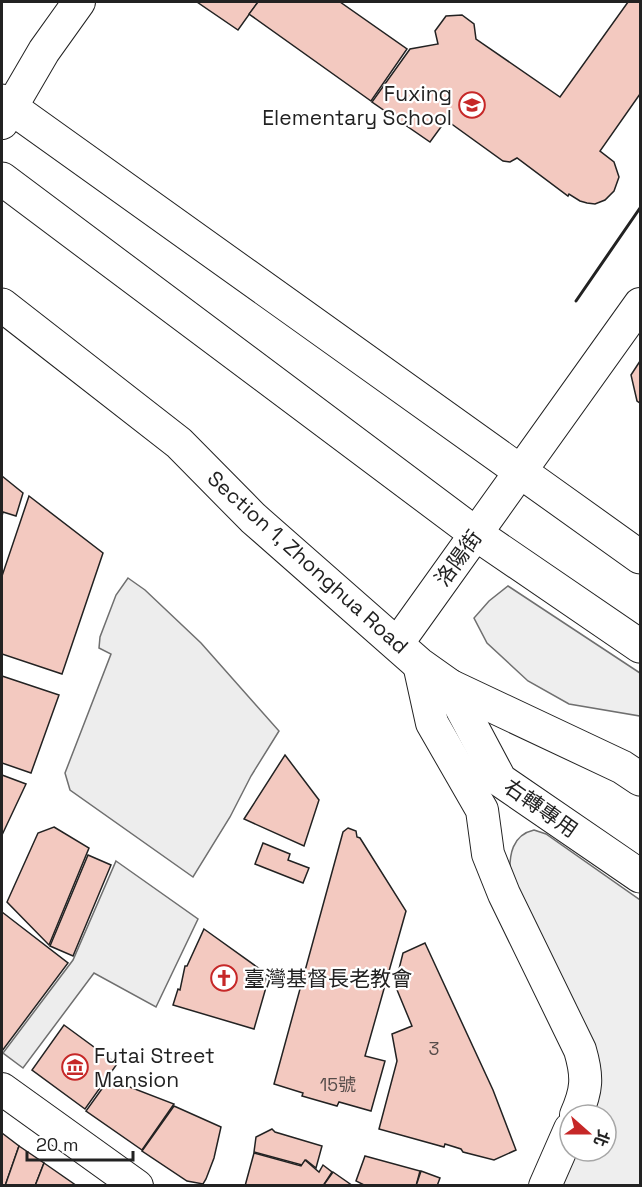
<svg xmlns="http://www.w3.org/2000/svg" width="642" height="1187" viewBox="0 0 642 1187" font-family="'Space Grotesk','Noto Sans TC',sans-serif">
	<rect width="100%" height="100%" fill="#fff"/>
	<!-- green -->
	<g fill="#eee" stroke="#6f6f6f" stroke-width="1.5">
		<path d="M508 586 640 673V716L569 704 528 681 487 643 474 618 489 601Z"/>
		<path d="M534 830 546 834 640 900V1185H560L574 1151H606V1115H589L510 875C509 855 512 835 534 830Z"/>
	</g>
	<!-- parking -->
	<g fill="#ededed" stroke="#6f6f6f" stroke-width="1.5">
		<path d="M128 578 145 590 201 643 279 731 251 776 230 817 193 877 70 790 65 773 111 654 99 648 100 637 116 595Z"/>
		<path d="M116 861 198 919 156 1007 94 973 23 1068 3 1053 73 960Z"/>
	</g>
	<!-- building -->
	<g fill="#f3c9c0" stroke="#222" stroke-width="1.5">
		<path d="M197 2H258L238 30Z"/>
		<path d="M258 2H340L407 49 371 101 249 14Z"/>
		<path d="M628 2H640V94L600 151 614 162 619 177 614 191 605 200 595 204 587 203 580 201 569 194 568 196 517 158 510 162 503 161 446 120 430 142 372 102 410 49 438 44 435 31 446 16 462 15 474 24 476 39 560 97Z"/>
		<path d="M640 361V403L637 401 631 375Z"/>
		<path d="M2 476 23 493 16 516 3 512 2 516Z"/>
		<path d="M29 496 103 553 62 674 2 654V576Z"/>
		<path d="M2 676 59 695 31 773 2 763Z"/>
		<path d="M285 755 319 800 304 846 244 819Z"/>
		<path d="M2 775 26 784 2 835Z"/>
		<path d="M54 827 89 848 49 945 7 902 38 833Z"/>
		<path d="M348 828 356 831 357 837 360 838 406 911 365 1056 385 1061 371 1111 339 1102 337 1106 302 1096 303 1093 274 1084 343 832Z"/>
		<path d="M263 843 290 854 288 860 309 868 303 883 255 864Z"/>
		<path d="M88 855 111 865 73 956 50 946Z"/>
		<path d="M2 912 68 963 2 1051Z"/>
		<path d="M204 929 264 972 267 984 254 1029 173 1005 178 989 180 990 185 966H187Z"/>
		<path d="M425 943 493 1090 516 1150 494 1160 463 1152 461 1149 445 1144 444 1147 379 1129 397 1061 392 1034 412 1026 395 985 403 953Z"/>
		<path d="M64 1025 117 1064 85 1109 32 1070Z"/>
		<path d="M109 1079 174 1104 142 1150 86 1111Z"/>
		<path d="M174 1106 221 1127 214 1158 206 1179 203 1184 187 1181 142 1151Z"/>
		<path d="M272 1129 275 1132 322 1146 316 1168 306 1160 302 1165 254 1152 256 1137Z"/>
		<path d="M2 1133 19 1146 5 1186H2Z"/>
		<path d="M19 1146 44 1163 35 1186H5Z"/>
		<path d="M254 1153 301 1166 305 1160 319 1172 323 1165 332 1172 323 1186H245Z"/>
		<path d="M365 1156 420 1171 416 1186H366L356 1181Z"/>
		<path d="M44 1163 77 1186H35Z"/>
		<path d="M421 1171 440 1178 437 1186H416Z"/>
		<path d="M333 1172 353 1186H323Z"/>
	</g>
	<g fill="none" stroke-linecap="round" stroke-linejoin="round">
		<!-- minor casing -->
		<g stroke="#222" stroke-width="34">
			<g id="minor">
				<path d="M2 123 44 51 79 2"/>
				<path d="M397 644 640 304"/>
				<path d="M419 664 432 723 482 810 488 854 504 894 580 1050C588 1077 587 1090 576 1115"/>
				<path d="M2 1089 137 1186"/>
				<path d="M545 1186 570 1129"/>
			</g>
		</g>
		<!-- primary casing -->
		<g stroke="#222" stroke-width="35">
			<g id="primary">
				<path d="M2 101 640 557"/>
				<path d="M2 179 476 534 640 646"/>
				<path d="M2 305 179 443 253 518 419 664 450 686 622 767 640 779"/>
				<path d="M450 686 500 780 640 876"/>
			</g>
		</g>
		<!-- minor -->
		<use href="#minor" stroke="#fff" stroke-width="32"/>
		<!-- primary -->
		<use href="#primary" stroke="#fff" stroke-width="33"/>
		<!-- wall -->
		<path stroke="#222" stroke-width="3" d="M576 301 640 208"/>
	</g>
	<!-- icons -->
	<defs>
		<g id="school-ring" transform="scale(1.35)"><circle r="9.5" fill="#fff" stroke="#c62828" stroke-width="1.5"/><path d="M0-5L7-2L0 1L-7-2ZM-4 1L0 2.5L4 1V4Q0 6-4 4Z" fill="#c62828"/></g>
		<g id="church-ring" transform="scale(1.35)"><circle r="9.5" fill="#fff" stroke="#c62828" stroke-width="1.5"/><path d="M-1.2-6h2.4v3.5h3.3v2.4h-3.3V6h-2.4V-.1h-3.3v-2.4h3.3Z" fill="#c62828"/></g>
		<g id="museum-ring" transform="scale(1.35)"><circle r="9.5" fill="#fff" stroke="#c62828" stroke-width="1.5"/><path d="M0-6L6-3V-2H-6V-3ZM-5-1h2V3h-2ZM-1-1h2V3h-2ZM3-1h2V3H3ZM-6 4H6V6H-6Z" fill="#c62828"/></g>
	</defs>
	<g fill-rule="evenodd">
		<use href="#school-ring" x="472" y="105"/>
		<use href="#church-ring" x="224" y="978"/>
		<use href="#museum-ring" x="75" y="1067"/>
	</g>
	<g text-anchor="middle" dominant-baseline="central" stroke-width="4.5" stroke-linejoin="round" paint-order="stroke">
		<!-- number labels -->
		<g font-size="18" fill="#564c4a">
			<text x="434" y="1048">3</text>
			<text x="338" y="1084">15號</text>
		</g>
		<!-- poi labels -->
		<g font-size="21" fill="#222" stroke="#fff" text-anchor="start">
			<text x="452" y="93" text-anchor="end">Fuxing<tspan x="452" dy="24">Elementary School</tspan></text>
			<text x="244" y="978">臺灣基督長老教會</text>
			<text x="94" y="1055">Futai Street<tspan x="94" dy="24">Mansion</tspan></text>
		</g>
		<!-- street labels -->
		<g font-size="21" fill="#222" stroke="#fff">
			<text transform="translate(458 558) rotate(-54)">洛陽街</text>
			<text transform="translate(308 562) rotate(42)">Section 1, Zhonghua Road</text>
			<text transform="translate(541 808) rotate(35)">右轉專用</text>
		</g>
	</g>
	<!-- border -->
	<rect width="642" height="1187" fill="none" stroke="#222222" stroke-width="6"/>
	<!-- north arrow -->
	<g transform="translate(588 1133) rotate(111)"><circle r="28" fill="#ffffff" stroke="#a7a7a7" stroke-width="1.5"/>
	<path d="M0-4.5L10 22L0 15L-10 22Z" fill="#c62828"/>
	<text y="-9" font-size="16" font-weight="bold" text-anchor="middle" fill="#222222">北</text>
	</g>
	<!-- scale -->
	<path d="M27 1151v9h106v-9" fill="none" stroke="#222222" stroke-width="3"/>
	<text x="36" y="1151" font-size="18" fill="#222222" stroke="#ffffff" stroke-width="4.5" paint-order="stroke">20 m</text>
</svg>
